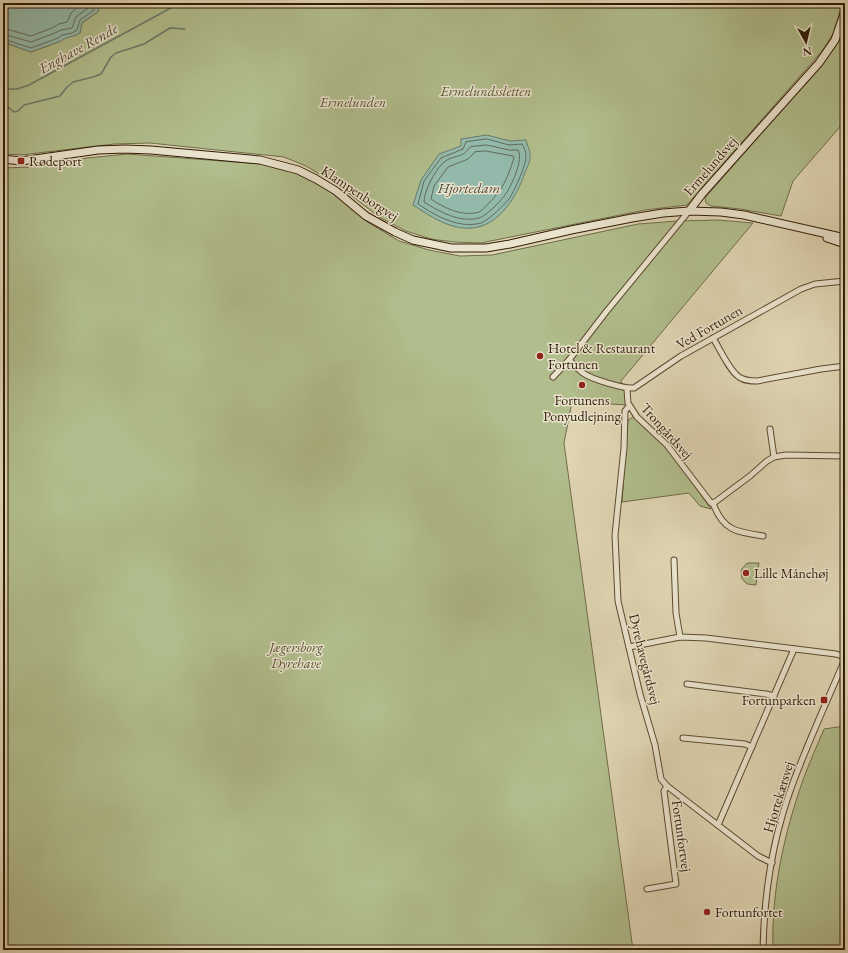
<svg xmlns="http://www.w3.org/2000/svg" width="848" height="953" viewBox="0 0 848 953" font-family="'EB Garamond',serif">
	<rect width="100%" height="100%" fill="#dfd5b3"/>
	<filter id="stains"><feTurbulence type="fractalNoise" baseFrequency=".005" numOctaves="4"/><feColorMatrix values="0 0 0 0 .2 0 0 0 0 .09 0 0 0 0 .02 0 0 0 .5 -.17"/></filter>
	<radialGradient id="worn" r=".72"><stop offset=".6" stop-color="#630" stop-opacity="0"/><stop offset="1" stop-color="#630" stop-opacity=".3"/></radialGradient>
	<!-- green -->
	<g fill="#b1bd8c" stroke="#706c49">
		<path d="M96 3H843L833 34 822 51 687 205 645 210 481 243 454 242 431 239 406 231 379 217 338 185 306 166 284 157 150 143 114 144 21 155 8 154 3 152V42L31 52 61 41 63 38 80 33 82 23 99 11Z"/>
		<path d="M845 24V121L793 181 781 216 740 209 711 206 706 203 705 198 816 71 829 55Z"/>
		<path d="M127 154 263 164 298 172 326 188 369 223 399 241 429 250 460 256 492 255 638 224 677 221 718 220 753 223 621 381 629 405 572 402 564 443 633 950H3V168L30 167 87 158Z"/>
		<path d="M633 417 661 440 711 509 700 506 689 493 622 502 628 420Z"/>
		<path d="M747 563H759L756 585 747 584 742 579 741 570Z"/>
		<path d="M845 726V950H773C771 892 784 834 803 780 809 763 817 746 824 729Z"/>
	</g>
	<!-- water -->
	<g fill="#93b9ab" stroke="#6b7a69">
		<path d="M6 3H96L99 11 82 23 80 33C74 37 65 37 61 41L31 52 3 42V5Z"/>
		<path d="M487 135 510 141 526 140C527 145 531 152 530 157 530 162 527 168 525 172 518 195 499 226 472 228 450 230 430 216 413 205L421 180 439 154 461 146V139Z"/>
	</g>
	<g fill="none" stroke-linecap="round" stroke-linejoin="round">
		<!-- shore -->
		<g stroke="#626a58" stroke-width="1">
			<path d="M3 28 31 36 52 28 59 24 67 22 71 13 82 3"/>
			<path d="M3 34 31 42 55 33 61 30 72 28 76 17 88 8V3"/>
			<path d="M3 39 31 48 58 38 62 35 72 33 77 30 80 20 94 10 93 3"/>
			<path d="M487 139 509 145 522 144C524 147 526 152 526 156 527 163 514 192 509 199 504 205 489 220 481 223 459 229 436 216 418 204L424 181 441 158 463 149 466 142Z"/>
			<path d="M487 145 509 150H518C524 159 511 187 505 195 500 202 486 216 479 218 460 223 440 212 424 202 424 191 435 170 444 162 452 155 463 159 470 147Z"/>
			<path d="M486 151 513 156 514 158C507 179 504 188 488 204 485 207 482 211 479 212 463 217 444 208 431 199L434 186 448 167 468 159 475 152Z"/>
		</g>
		<!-- stream -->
		<g stroke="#6b7a69" stroke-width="1.5">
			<path d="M3 89H17L29 85 180 3"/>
			<path d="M3 103 14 112 18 111 24 105 60 96 67 87 73 82 93 77 101 74 111 57 116 53 144 44 170 28 185 29"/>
			<path d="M3 129 6 133"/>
		</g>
		<!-- street casing -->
		<g stroke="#5c4a31" stroke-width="7">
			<g id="street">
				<path d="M713 338C720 349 729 370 739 377 745 381 751 381 757 381L821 369 845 366"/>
				<path d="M569 360C573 364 578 369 583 373 591 379 624 389 634 388L681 356 801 289 815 284 845 281"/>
				<path d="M553 377 569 360 606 312 689 211"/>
				<path d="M627 389 628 403 637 417 667 445 711 503 715 502 750 476 767 461 774 457 786 455 845 456"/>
				<path d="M629 406 625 411 624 448 615 535 618 601 640 694 655 745 661 779 667 786 758 856 772 863"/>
				<path d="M770 429 774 457"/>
				<path d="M713 503C723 531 737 532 763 536"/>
				<path d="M674 560 676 613 680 637"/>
				<path d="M629 647 680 637 706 638 836 654 845 657"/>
				<path d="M687 684 766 694 774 696"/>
				<path d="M683 738 745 744 752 747"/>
				<path d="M718 825 794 649"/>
				<path d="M647 889 676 884 664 791 667 786"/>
				<path d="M763 950C764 898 772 843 789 794 805 748 826 704 845 659"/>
			</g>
		</g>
		<!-- secondary casing -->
		<g stroke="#301b06" stroke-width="9">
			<g id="secondary">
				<path d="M3 159 21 161 98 150 125 149 151 150 260 160 298 170 316 179 336 191 366 216 395 232 413 240 451 248H486L510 244 571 230 632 218 663 213 689 211 721 212 744 215 845 238"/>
				<path d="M689 211 702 194 819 63 835 40 845 11"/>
				<path d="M827 238 845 244"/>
			</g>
		</g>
		<!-- street -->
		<use href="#street" stroke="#eae4ce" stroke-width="5"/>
		<!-- secondary -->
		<use href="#secondary" stroke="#eae4ce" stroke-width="7"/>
	</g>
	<!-- markers -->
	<g fill="#8f2418" stroke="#eae4ce" stroke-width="1.5">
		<rect x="17" y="157" width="8" height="8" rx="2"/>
		<circle cx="540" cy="356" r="4"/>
		<circle cx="582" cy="385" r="4"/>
		<circle cx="746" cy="573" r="4"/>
		<rect x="820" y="696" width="8" height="8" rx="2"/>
		<circle cx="707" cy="912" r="4"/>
	</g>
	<g text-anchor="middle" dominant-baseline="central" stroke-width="3" stroke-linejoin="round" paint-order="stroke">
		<!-- park labels -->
		<g font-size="14" font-style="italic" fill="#574c2e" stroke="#eae4ce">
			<text x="486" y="91">Ermelundssletten</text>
			<text x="353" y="102">Ermelunden</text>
			<text x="296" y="647">Jægersborg<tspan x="296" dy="16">Dyrehave</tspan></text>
		</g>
		<!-- poi labels -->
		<g font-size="14" fill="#301b06" stroke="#eae4ce" text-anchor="start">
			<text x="29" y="161">Rødeport</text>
			<text x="548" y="348">Hotel &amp; Restaurant<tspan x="548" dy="16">Fortunen</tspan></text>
			<text x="582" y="400" text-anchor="middle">Fortunens<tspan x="582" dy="16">Ponyudlejning</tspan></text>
			<text x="754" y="573">Lille Månehøj</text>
			<text x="816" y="700" text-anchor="end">Fortunparken</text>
			<text x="715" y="912">Fortunfortet</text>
		</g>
		<!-- street labels -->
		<g font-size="14" fill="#301b06" stroke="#eae4ce">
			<text transform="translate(710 166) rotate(-49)">Ermelundsvej</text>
			<text transform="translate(360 193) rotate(33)">Klampenborgvej</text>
			<text transform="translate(709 327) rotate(-30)">Ved Fortunen</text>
			<text transform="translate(667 431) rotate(48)">Trongårdsvej</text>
			<text transform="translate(645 659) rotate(76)">Dyrehavegårdsvej</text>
			<text transform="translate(778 797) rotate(-73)">Hjortekærsvej</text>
			<text transform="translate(682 836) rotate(82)">Fortunfortvej</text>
		</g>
		<!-- water labels -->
		<g font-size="15" font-style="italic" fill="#4e4a38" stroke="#eae4ce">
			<text transform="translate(78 48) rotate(-29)">Enghave Rende</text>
			<text x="469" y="187">Hjortedam</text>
		</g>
	</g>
	<!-- margin -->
	<rect width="848" height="953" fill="none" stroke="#dfd5b3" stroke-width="16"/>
	<rect x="4" y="4" width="840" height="945" fill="none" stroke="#301b06" stroke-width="2"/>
	<rect x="8" y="8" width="832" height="937" fill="none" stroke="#301b06"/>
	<!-- north arrow -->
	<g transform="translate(806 42) rotate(172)" stroke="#eae4ce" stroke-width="3" paint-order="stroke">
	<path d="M0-3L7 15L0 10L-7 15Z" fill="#301b06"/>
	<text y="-6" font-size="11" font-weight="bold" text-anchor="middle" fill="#301b06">N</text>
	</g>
	<rect width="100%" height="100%" filter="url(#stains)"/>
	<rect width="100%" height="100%" fill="url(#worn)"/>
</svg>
